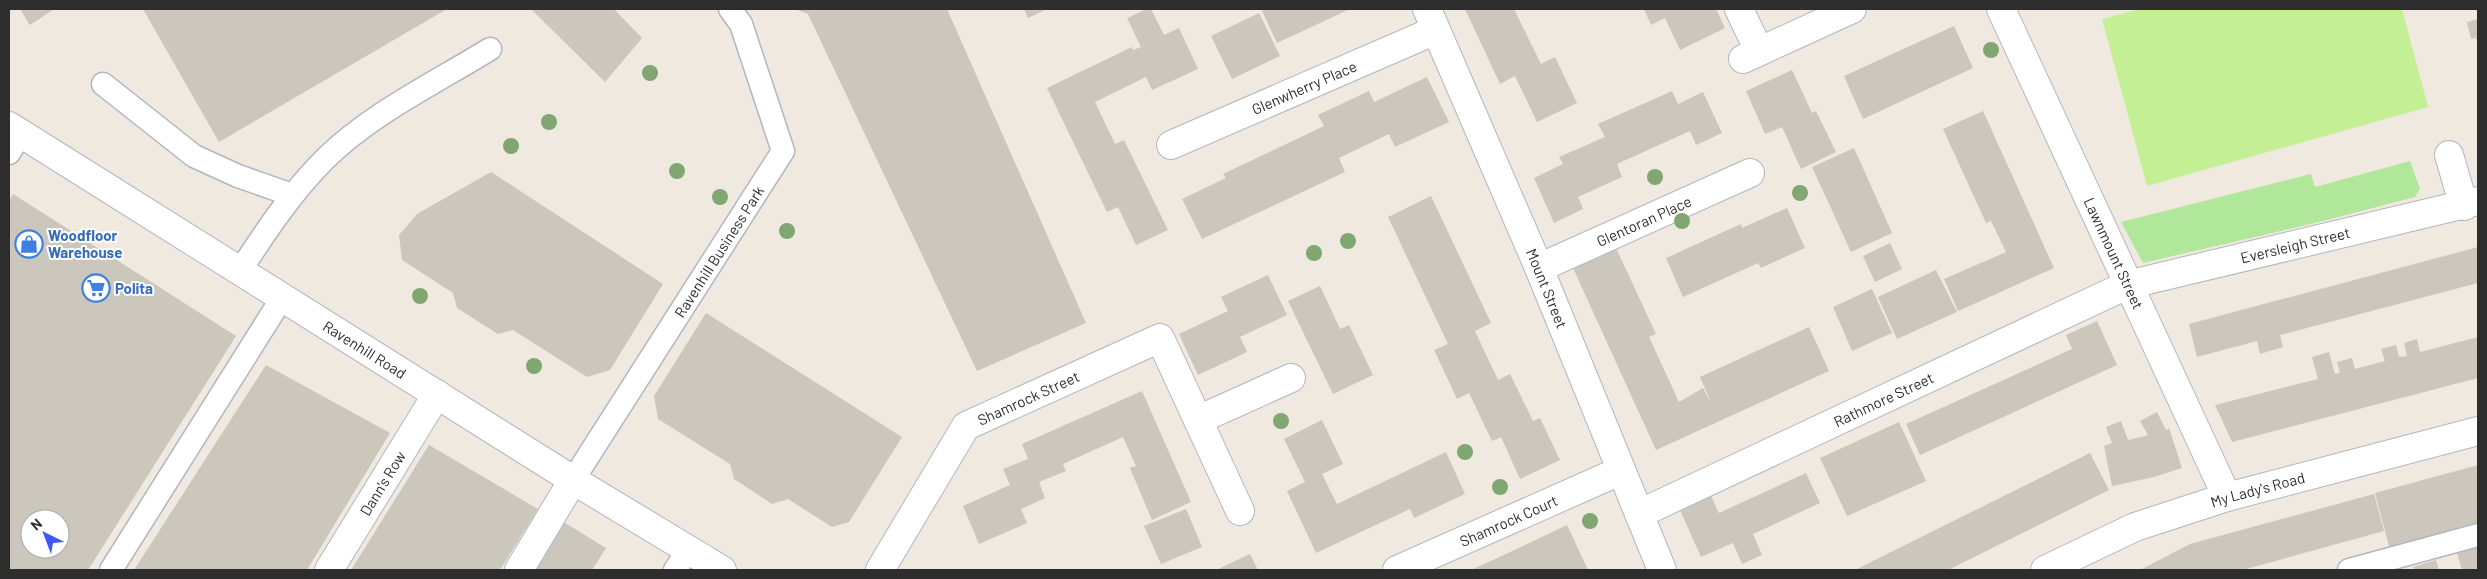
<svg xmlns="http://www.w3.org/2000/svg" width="2487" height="579" viewBox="0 0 2487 579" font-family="Barlow,sans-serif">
	<rect width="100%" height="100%" fill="#efe9df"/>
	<!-- green -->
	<path fill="#b0e79a" d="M2410 161 2420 189 2415 197 2323 221 2143 263 2121 222 2311 174 2315 187Z"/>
	<!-- pitch -->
	<path fill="#c5ef95" d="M2140 9H2402L2428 107 2147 186 2102 19Z"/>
	<!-- building -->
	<g fill="#cbc7bd" fill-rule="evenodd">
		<path d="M20 9H54L30 25Z"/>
		<path d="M143 9H447L219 142Z"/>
		<path d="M531 9H614L642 38 605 82Z"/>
		<path d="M795 9H947L1086 323 977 371 808 14Z"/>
		<path d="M1024 9H1047L1028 18Z"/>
		<path d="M1147 9H1151L1164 35 1179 28 1198 69 1152 90 1146 77 1095 102 1115 144 1124 140 1168 230 1136 245 1118 207 1107 212 1047 88 1132 47 1133 50 1141 47 1127 18Z"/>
		<path d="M1266 9H1350L1277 43 1262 11Z"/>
		<path d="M1465 9H1514L1541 64 1555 57 1577 103 1537 122 1515 76 1500 84Z"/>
		<path d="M1644 9H1716L1725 28 1680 50 1665 18 1651 25Z"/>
		<path d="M1259 13 1280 56 1232 79 1211 36Z"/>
		<path d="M2478 19V43L2476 38 2471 39 2467 22Z"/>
		<path d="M1954 26 1973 68 1863 119 1844 76Z"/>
		<path d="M1792 70 1812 113 1816 111 1836 152 1801 169 1782 127 1765 134 1746 91Z"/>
		<path d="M1427 77 1449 122 1395 147 1389 134 1339 158 1345 172 1202 239 1182 199 1226 178 1223 174 1324 126 1318 115 1369 91 1374 102Z"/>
		<path d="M1672 91 1678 104 1703 92 1722 133 1696 145 1690 131 1617 164 1622 177 1578 197 1583 209 1554 223 1534 178 1563 164 1559 157 1605 137 1598 124Z"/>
		<path d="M1983 111 2054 268 1958 311 1944 279 2006 252 1991 221 1986 223 1943 129Z"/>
		<path d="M1854 148 1892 233 1851 252 1812 167Z"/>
		<path d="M491 172 663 284 610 370 587 377 513 330 498 334 457 308 453 293 402 260 399 235 417 214Z"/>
		<path d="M13 194 236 336 88 570H9V201ZM30 519H60V549H30Z"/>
		<path d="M1431 196 1491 323 1475 331 1498 380 1510 374 1533 421 1540 418 1560 460 1520 479 1501 437 1492 441 1469 393 1457 399 1434 350 1448 344 1388 217Z"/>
		<path d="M1787 208 1805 248 1761 268 1758 263 1683 297 1666 258 1741 224 1742 228Z"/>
		<path d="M1890 243 1902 269 1875 282 1863 256Z"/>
		<path d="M2478 247V283L2280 335 2283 347 2260 354 2257 341 2197 357 2189 324Z"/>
		<path d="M1616 248 1656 334 1649 337 1679 402 1703 388 1712 405 1700 377 1809 327 1829 371 1656 450 1573 268Z"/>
		<path d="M1936 270 1957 312 1897 339 1878 297Z"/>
		<path d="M1268 275 1287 315 1240 337 1247 352 1198 375 1179 334 1228 311 1221 297Z"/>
		<path d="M1320 286 1340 329 1349 325 1373 375 1333 394 1288 301Z"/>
		<path d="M1872 289 1892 333 1852 351 1833 307Z"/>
		<path d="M706 313 902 437 849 522 832 527 788 499 772 504 734 479 730 464 658 419 654 396Z"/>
		<path d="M2097 321 2117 365 1920 455 1906 424 2072 349 2066 335Z"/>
		<path d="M2478 337V378L2232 442 2215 405 2318 379 2312 357 2329 352 2335 374 2340 373 2337 362 2352 358 2355 369 2385 361 2381 349 2396 345 2399 357 2407 356 2404 343 2417 339 2420 352Z"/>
		<path d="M266 365 390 433 307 570H134Z"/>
		<path d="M1142 391 1191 502 1152 520 1130 468 1136 466 1123 437 1063 464 1066 471 1039 482 1045 498 1021 509 1027 523 979 544 963 506 1010 485 1003 469 1028 459 1022 444Z"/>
		<path d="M2157 412 2166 430 2169 428 2182 468 2154 477 2112 486 2104 446 2112 443 2106 427 2121 421 2128 440 2145 436 2148 435 2140 421Z"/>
		<path d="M1322 420 1343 464 1322 474 1337 504 1446 452 1465 494 1414 518 1410 509 1316 553 1287 491 1305 482 1284 439Z"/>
		<path d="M1899 422 1926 481 1847 516 1820 458Z"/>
		<path d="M429 445 538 509 500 570H351Z"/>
		<path d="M2090 453 2109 490 1948 570H1855Z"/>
		<path d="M2478 465V526L2390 550 2375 493Z"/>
		<path d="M1806 473 1820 503 1753 534 1762 555 1742 564 1733 543 1701 557 1680 510 1711 496 1719 513Z"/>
		<path d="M2374 494 2384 531 2243 570H2140L2190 544Z"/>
		<path d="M1186 509 1202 547 1161 564 1144 526Z"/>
		<path d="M557 518 606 548 592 570H526Z"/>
		<path d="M1567 525 1588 570H1471L1508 553Z"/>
		<path d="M2478 546V570H2462L2457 553Z"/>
		<path d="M1250 554 1258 570H1216Z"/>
		<path d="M2436 560 2439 570H2414L2413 567Z"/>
	</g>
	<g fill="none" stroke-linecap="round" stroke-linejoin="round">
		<!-- service casing -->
		<g stroke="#b3b5c1" stroke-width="25">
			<g id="service">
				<path d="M103 84 194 156 238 176 292 195"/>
				<path d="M9 153 21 134"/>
				<path d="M240 271C266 231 291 193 325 159 372 113 435 83 490 49"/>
				<path id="s1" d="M573 480 783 151 741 24 730 9"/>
				<path d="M111 570 282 298"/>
				<path d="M675 570 688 550"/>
				<path d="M2349 570 2478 535"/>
			</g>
		</g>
		<!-- minor casing -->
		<g stroke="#b3b5c1" stroke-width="30">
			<g id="minor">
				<path id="s2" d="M1427 9 1539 268 1662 570"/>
				<path d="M1739 9 1759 51"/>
				<path id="s3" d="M2001 9 2227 497"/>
				<path d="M1743 59 1852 9"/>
				<path id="s4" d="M1171 145 1436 30"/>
				<path d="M2449 155 2464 206"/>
				<path id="s5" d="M1539 268 1750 173"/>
				<path d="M1198 420 1291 378"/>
				<path id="s6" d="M1639 514 2127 285 2478 201"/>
				<path id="s7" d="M329 570 437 394"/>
				<path d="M519 570 573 480"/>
				<path id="s8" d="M880 570 966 426 1160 338 1240 511"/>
				<path id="s9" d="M1397 570 1620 471"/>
			</g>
		</g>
		<!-- tertiary casing -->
		<g stroke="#b3b5c1" stroke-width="30">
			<g id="tertiary">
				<path id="s10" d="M2045 570 2135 527 2227 497 2478 431"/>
			</g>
		</g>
		<!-- secondary casing -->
		<g stroke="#b3b5c1" stroke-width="30">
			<g id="secondary">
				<path id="s11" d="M9 126 573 480 722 570"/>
			</g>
		</g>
		<!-- service -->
		<use href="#service" stroke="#fff" stroke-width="22"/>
		<!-- minor -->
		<use href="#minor" stroke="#fff" stroke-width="28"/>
		<!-- tertiary -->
		<use href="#tertiary" stroke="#fff" stroke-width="28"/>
		<!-- secondary -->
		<use href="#secondary" stroke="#fff" stroke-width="28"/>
	</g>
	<!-- trees -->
	<g fill="#80a671">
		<circle cx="1991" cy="50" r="8"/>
		<circle cx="650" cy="73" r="8"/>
		<circle cx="549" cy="122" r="8"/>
		<circle cx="511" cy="146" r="8"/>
		<circle cx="677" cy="171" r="8"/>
		<circle cx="1655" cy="177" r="8"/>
		<circle cx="1800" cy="193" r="8"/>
		<circle cx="720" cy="197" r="8"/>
		<circle cx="1682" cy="221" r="8"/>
		<circle cx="787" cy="231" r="8"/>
		<circle cx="1348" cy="241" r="8"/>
		<circle cx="1314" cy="253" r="8"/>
		<circle cx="420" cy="296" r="8"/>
		<circle cx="534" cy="366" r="8"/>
		<circle cx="1281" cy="421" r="8"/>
		<circle cx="1465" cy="452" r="8"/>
		<circle cx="1500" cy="487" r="8"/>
		<circle cx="1590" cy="521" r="8"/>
	</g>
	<!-- icons -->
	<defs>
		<g id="shop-ring" transform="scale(1.4375)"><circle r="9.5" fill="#fff" stroke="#3f7fe0" stroke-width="1.5"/><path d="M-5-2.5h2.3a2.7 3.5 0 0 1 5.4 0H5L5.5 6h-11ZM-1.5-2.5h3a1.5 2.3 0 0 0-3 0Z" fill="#3f7fe0"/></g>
		<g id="supermarket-ring" transform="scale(1.4375)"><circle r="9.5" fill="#fff" stroke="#3f7fe0" stroke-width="1.5"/><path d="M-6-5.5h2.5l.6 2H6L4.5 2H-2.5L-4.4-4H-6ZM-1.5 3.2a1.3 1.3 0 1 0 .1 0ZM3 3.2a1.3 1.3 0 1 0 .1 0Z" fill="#3f7fe0"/></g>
	</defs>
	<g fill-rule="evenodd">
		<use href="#shop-ring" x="29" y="244"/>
		<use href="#supermarket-ring" x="96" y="288"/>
	</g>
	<g text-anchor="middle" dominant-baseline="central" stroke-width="4" stroke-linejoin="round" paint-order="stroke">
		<!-- street labels -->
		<g font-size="15" fill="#2d2d2d" stroke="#fff">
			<text stroke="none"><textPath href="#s4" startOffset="145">Glenwherry Place</textPath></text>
			<text stroke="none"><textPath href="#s5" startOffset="115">Glentoran Place</textPath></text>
			<text stroke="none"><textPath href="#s6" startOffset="712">Eversleigh Street</textPath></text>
			<text stroke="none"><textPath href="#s1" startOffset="271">Ravenhill Business Park</textPath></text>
			<text stroke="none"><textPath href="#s3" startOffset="269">Lawnmount Street</textPath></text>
			<text stroke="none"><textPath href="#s2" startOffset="304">Mount Street</textPath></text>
			<text stroke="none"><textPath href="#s11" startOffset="420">Ravenhill Road</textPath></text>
			<text stroke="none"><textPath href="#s8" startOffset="236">Shamrock Street</textPath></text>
			<text stroke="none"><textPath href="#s6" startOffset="270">Rathmore Street</textPath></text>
			<text stroke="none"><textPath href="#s7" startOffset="102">Dann's Row</textPath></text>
			<text stroke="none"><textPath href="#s10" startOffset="228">My Lady's Road</textPath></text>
			<text stroke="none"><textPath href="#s9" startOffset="122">Shamrock Court</textPath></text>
		</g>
		<!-- shop labels -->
		<g font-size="15" font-weight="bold" fill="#366cbe" stroke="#fff" text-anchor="start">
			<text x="48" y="235">Woodfloor<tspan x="48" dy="17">Warehouse</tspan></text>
			<text x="115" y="288">Polita</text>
		</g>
	</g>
	<!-- border -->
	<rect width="2487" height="579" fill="none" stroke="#2d2d2d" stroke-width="20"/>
	<!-- north arrow -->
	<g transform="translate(45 534) rotate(318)"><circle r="24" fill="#ffffff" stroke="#ababab"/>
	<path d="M0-4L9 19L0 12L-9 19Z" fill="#3c57ff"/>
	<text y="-8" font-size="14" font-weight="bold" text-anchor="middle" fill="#2d2d2d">N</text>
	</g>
</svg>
